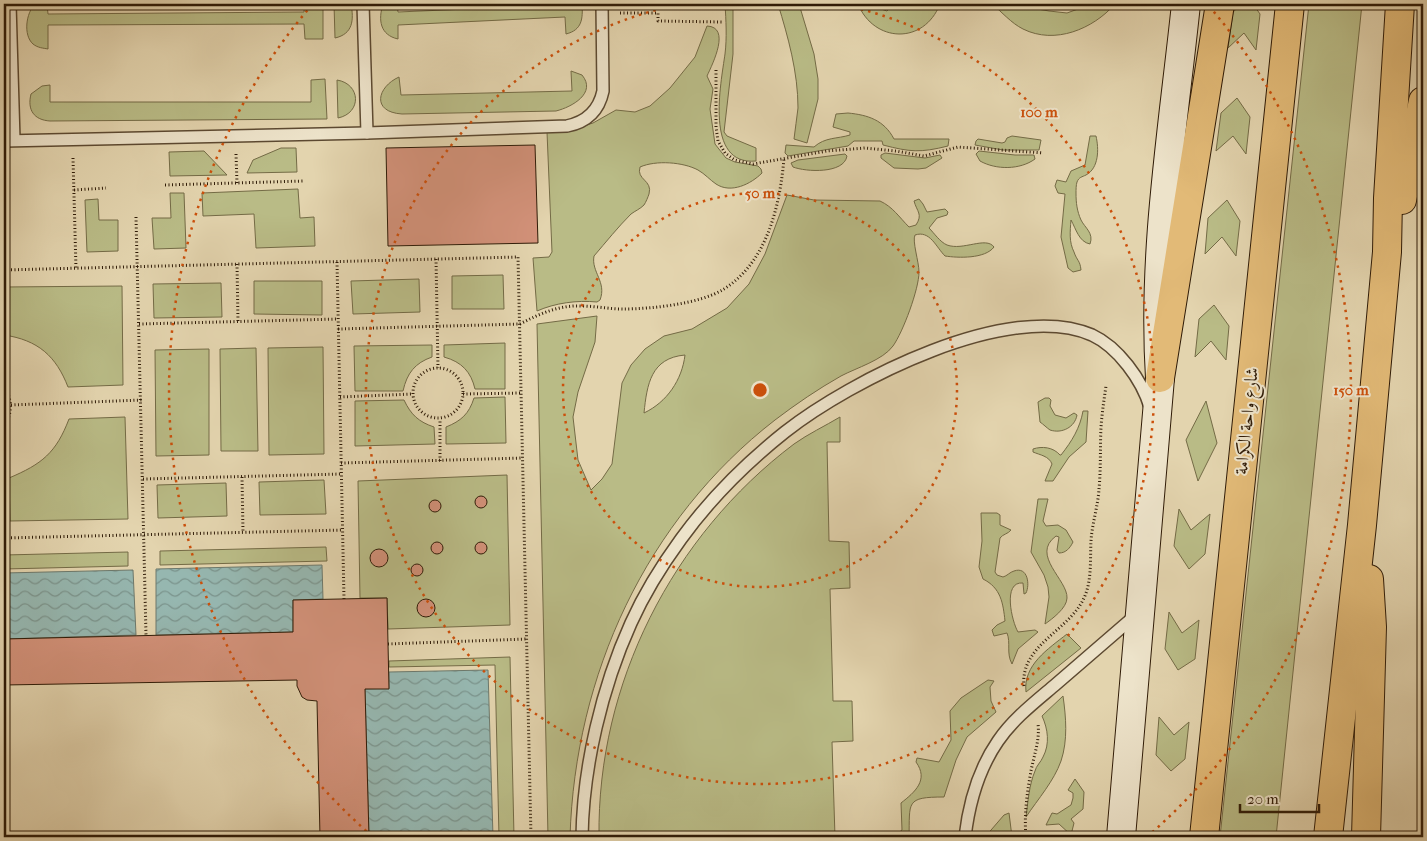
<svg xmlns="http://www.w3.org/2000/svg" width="1427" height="841" viewBox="0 0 1427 841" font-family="'IM FELL French Canon',Amiri,serif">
	<defs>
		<pattern id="water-waves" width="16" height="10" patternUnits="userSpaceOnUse" patternTransform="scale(1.25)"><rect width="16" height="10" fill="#96b7b0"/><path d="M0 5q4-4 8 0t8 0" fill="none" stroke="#7b948d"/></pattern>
	</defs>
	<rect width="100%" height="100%" fill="#e3d4ae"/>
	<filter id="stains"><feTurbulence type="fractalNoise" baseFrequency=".004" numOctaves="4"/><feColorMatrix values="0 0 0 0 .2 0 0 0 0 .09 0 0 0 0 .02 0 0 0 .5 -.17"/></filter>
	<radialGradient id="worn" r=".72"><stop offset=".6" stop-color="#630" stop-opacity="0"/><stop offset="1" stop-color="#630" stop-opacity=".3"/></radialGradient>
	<!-- green -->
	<g fill="#b9bb86" stroke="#746b46" fill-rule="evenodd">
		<path d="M35 4H47L48 14 304 12V4H323V39H305L304 24 48 25V49C43 48 38 48 33 44 23 35 26 13 35 4Z"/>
		<path d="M334 4H351C354 20 353 34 335 38Z"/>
		<path d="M383 4H397L398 12 582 4C583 19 582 30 566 34L565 17 398 25V39C380 35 378 20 383 4Z"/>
		<path d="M725 4H733V54L724 132 727 136 756 148V161C704 166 721 83 725 54 727 38 726 20 725 4Z"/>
		<path d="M778 4H799L814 54 818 79V99L807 143 794 139C795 129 797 118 798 108 798 72 788 37 778 4Z"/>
		<path d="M858 4H876L878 8 887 11 888 10V4H940C924 45 874 43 858 4Z"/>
		<path d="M992 4H1026L1032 8 1049 11 1067 13 1078 9 1086 4H1115C1093 29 1055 45 1023 29 1011 23 1002 12 992 4Z"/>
		<path d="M1242 4H1253L1260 14 1256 50 1244 33 1228 48 1233 12Z"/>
		<path d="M1309 4H1362L1276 837H1220Z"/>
		<path d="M707 26C731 27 713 63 707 76L713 89 710 109 715 144 726 158 735 162 758 166 761 169 762 173C751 184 731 194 716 184 710 180 705 174 698 170 683 162 656 160 640 167 636 180 653 180 649 194 648 197 646 202 644 205 640 209 635 211 631 214 618 227 606 242 594 256 591 272 607 282 600 300L597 302C577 300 555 303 537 311L533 258 549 257 552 252 547 132 570 130 593 123 616 110 635 112 650 106 670 88 695 57Z"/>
		<path d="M571 71 582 75C597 93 572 107 556 111L402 114C371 112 377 87 399 77L401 95 572 91Z"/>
		<path d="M325 79 327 119 50 121C34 120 27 110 31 94L42 86 50 85V102H311V80Z"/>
		<path d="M337 80C361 84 362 113 338 118Z"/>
		<path d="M1237 98 1250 117 1246 154 1233 136 1216 151 1221 113Z"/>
		<path d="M848 113C868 115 884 120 894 139H949L948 146C920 153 910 152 883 145L882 141H854L848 146 788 156 785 153 786 145 814 147C825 137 837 139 850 135V132L833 127 836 114Z"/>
		<path d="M1012 136 1041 140 1039 150H1003L975 145 976 141 978 139 1002 143 1005 142 1007 138Z"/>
		<path d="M1090 136H1096C1099 149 1099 168 1086 175 1082 177 1079 177 1077 182 1076 185 1076 190 1076 193 1076 203 1077 211 1081 220 1085 228 1094 233 1090 244 1079 242 1076 229 1071 220 1070 232 1069 242 1074 252 1077 261 1080 260 1081 270L1073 272 1068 268 1061 237 1065 194 1058 193 1055 186 1057 180 1066 182 1071 171 1085 165Z"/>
		<path d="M281 148H296L297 172 247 173 253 160Z"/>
		<path d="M204 151 227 175 170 176 169 152Z"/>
		<path d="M979 151 1015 155H1034L1035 159C1020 170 996 170 980 161L976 154Z"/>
		<path d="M885 153 925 158 940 155 942 158 926 168 918 169 894 168 881 158V155Z"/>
		<path d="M845 154 847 156C844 174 806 172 793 167L791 163 798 160Z"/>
		<path d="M298 189 300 218 314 217 315 246 256 248 254 214 203 216 202 193Z"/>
		<path d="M170 193H184L186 248 154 249 152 218H171Z"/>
		<path d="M787 195 814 200 880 201C893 207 899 217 909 227L916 225C923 214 917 212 914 201L919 199 923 204 927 212 945 209 948 212 947 215 937 218 929 228C934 233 940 242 947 245 963 251 986 236 994 247 985 259 958 258 945 256 936 247 930 230 915 235 912 241 919 262 919 272 919 289 903 332 893 346 883 360 856 368 841 376 818 389 796 404 775 420 646 520 575 675 570 837H548L537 324 597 316 595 342 578 392 573 417 578 460 591 490 602 479 612 464 622 383 631 365 645 349 664 336 692 329 727 308 749 284 765 254ZM685 355C682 380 667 402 644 413 647 384 651 358 685 355Z"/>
		<path d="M98 199 99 220H118V251L87 252 85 200Z"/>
		<path d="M1227 200 1240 221 1236 256 1222 237 1205 254 1208 218Z"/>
		<path d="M503 275 504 309H452V276Z"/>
		<path d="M419 279 420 312 353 314 351 281Z"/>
		<path d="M254 281H322V315L254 314Z"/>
		<path d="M221 283 222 317 154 318 153 284Z"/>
		<path d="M122 286 123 385 68 387C56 356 38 340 4 335V287Z"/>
		<path d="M1214 305 1229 326 1226 360 1211 341 1195 357 1199 319Z"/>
		<path d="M505 343V389H475C471 372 462 362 444 357V345Z"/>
		<path d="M432 345V357C415 363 407 373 403 391H355L354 346Z"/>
		<path d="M323 347 324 454 269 455 268 348Z"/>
		<path d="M256 348 258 451H221L220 349Z"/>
		<path d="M209 349V455L156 456 155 350Z"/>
		<path d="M505 397 506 443 446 444V427C461 421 469 414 474 398Z"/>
		<path d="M1045 398H1049L1051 400 1050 406 1055 415 1066 418 1074 413 1077 415C1075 427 1062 434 1050 430 1047 428 1043 424 1040 422L1038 402Z"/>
		<path d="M404 400C411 415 419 422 434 427L435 444 355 446V401Z"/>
		<path d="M1206 401 1217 443 1198 481 1186 440Z"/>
		<path d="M1083 411H1088L1086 442 1069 457 1053 481H1045L1052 464C1049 456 1040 455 1033 452V449C1042 446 1053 447 1060 455H1061C1072 441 1080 428 1083 411Z"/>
		<path d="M125 417 128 519 10 521 9 478C42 464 56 453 69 419Z"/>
		<path d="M840 417V442H827L829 541 849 542 850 588 830 589 833 701H852L853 741 832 742 835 837H599C597 684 672 536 794 444 808 434 825 426 840 417Z"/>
		<path d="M507 475 510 625 388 629 387 598H360L358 481Z"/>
		<path d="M324 480 326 514 260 515 259 482Z"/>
		<path d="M226 483 227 516 158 518 157 485Z"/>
		<path d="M1038 499H1048L1043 521 1046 526 1058 525 1066 530 1073 542C1070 548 1066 553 1059 553L1057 550 1059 537 1056 536C1030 555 1068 580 1067 598 1067 608 1052 619 1045 624L1049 597 1048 587 1044 575 1031 552Z"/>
		<path d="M1179 509 1191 530 1210 514 1205 554 1189 569 1174 546Z"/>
		<path d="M981 513H997L1000 515V525L1011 530C1008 534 1003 534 1000 538L995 572 997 575 1003 577C1007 576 1010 572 1014 571 1028 566 1030 585 1026 593L1024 594 1023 583C1002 581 1012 622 1018 632L1035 630 1038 632 1018 649 1012 664C1006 653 1011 643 1007 633L994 636 992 630 997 625 1005 621C1003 603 1001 588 983 579L979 567 982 541Z"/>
		<path d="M326 547 327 561 160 565V551Z"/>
		<path d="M128 552V566L4 569V555Z"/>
		<path d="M1169 612 1182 633 1199 620 1195 659 1178 670 1165 649Z"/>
		<path d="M1067 634 1081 648 1026 692C1023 665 1048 649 1067 634Z"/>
		<path d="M510 657 514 837H499L495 665 389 667V661Z"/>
		<path d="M988 680 994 681 990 687 991 701 996 712 967 737 956 760 944 797C905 797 910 802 909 837H893L902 830 901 803C915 792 929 780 916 762L917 758 939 762 951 740 950 711 961 698Z"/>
		<path d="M1063 696C1066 717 1068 740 1061 761 1054 781 1038 799 1026 817 1028 802 1029 785 1035 771 1036 766 1041 762 1043 757 1050 744 1048 729 1042 716Z"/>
		<path d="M1159 717 1174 735 1189 722 1185 759 1171 771 1156 755Z"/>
		<path d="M1075 779 1084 792 1083 809 1071 819 1074 823 1071 835 1059 824 1046 825 1052 813 1057 814 1071 805 1073 798V793L1068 790Z"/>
		<path d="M1009 813 1012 837H985L1004 815Z"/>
	</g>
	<!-- water -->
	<g fill="url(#water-waves)" stroke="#6d796c">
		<path d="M322 565 323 599 293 600V632L156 635V569Z"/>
		<path d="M133 570 136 635 4 639V573Z"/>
		<path d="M488 670 493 837H369L365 689 389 688V672Z"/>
	</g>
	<!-- building -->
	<g fill="#d29179" stroke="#2f1b07">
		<path d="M535 145 538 243 388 246 386 148Z"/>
		<circle cx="481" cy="502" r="6"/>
		<circle cx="435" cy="506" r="6"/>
		<circle cx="437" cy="548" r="6"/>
		<circle cx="481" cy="548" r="6"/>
		<circle cx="379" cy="558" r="9"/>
		<circle cx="417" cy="570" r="6"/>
		<path d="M387 598 389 689H365L369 837H320L317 701 307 700 302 697 297 686V680L4 685V639L293 632V600Z"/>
		<circle cx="426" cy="608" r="9"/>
	</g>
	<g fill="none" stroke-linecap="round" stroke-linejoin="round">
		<!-- lane casing -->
		<g stroke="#5c4931" stroke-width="14">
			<g id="lane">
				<path d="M10 4 14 140"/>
				<path d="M363 4 367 133"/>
				<path d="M4 141 367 133 567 126C587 122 599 110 603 91L602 4"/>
				<path d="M582 837C583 767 602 687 631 623 644 594 662 565 681 539 710 499 746 463 785 432 850 381 1009 299 1092 335 1118 347 1142 380 1150 407"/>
				<path d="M965 837C969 803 978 770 998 741 1013 719 1035 702 1055 685 1082 662 1109 638 1136 615"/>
			</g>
		</g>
		<!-- secondary casing -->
		<g stroke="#2f1b07" stroke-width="30">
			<path id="secondary" d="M1121 837 1160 378C1152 253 1173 128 1186 4"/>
		</g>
		<!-- highway casing -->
		<g stroke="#2f1b07" stroke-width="30">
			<g id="highway">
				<path d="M1402 200 1423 101"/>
				<path d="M1160 378 1220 4"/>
				<path d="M1204 837 1290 4"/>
				<path d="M1328 837 1362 525 1387 252 1388 198 1400 4"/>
				<path d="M1366 837 1372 627 1369 579"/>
			</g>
		</g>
		<!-- path -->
		<g stroke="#2f1b07" stroke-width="3" stroke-dasharray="1 2.5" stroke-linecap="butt">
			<path d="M620 13H658V21L722 22"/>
			<path d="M716 70V127L718 141 725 153 735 160 753 164 827 151 865 148 896 151 924 156 958 147 1043 153"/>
			<path d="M236 154 237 183"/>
			<path d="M73 158 76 269"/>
			<path d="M165 185 304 181"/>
			<path d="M74 190 106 188"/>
			<path d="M136 217 146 635"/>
			<path d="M436 259 438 368"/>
			<path d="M337 262 344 599"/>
			<path d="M237 264 238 321"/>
			<path d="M4 270 518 257 531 837"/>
			<path d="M139 324 338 319"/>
			<path d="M338 329 520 324C539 314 559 305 581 306 595 306 609 309 623 309 651 309 700 304 724 289 767 262 780 206 784 158"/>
			<circle cx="438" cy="393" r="25"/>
			<path d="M4 386C12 399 13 413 4 426"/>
			<path d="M463 394 521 393"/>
			<path d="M340 397 412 394"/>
			<path d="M11 405 142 400"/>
			<path d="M440 461V419"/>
			<path d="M341 463 523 458"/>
			<path d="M242 477 243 532"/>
			<path d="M143 479 341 474"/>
			<path d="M4 538 343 530"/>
			<path d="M388 644 527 639"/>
			<path d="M1024 686C1020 645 1069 631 1084 598 1092 581 1090 560 1091 541 1092 524 1098 506 1099 489 1101 468 1100 448 1101 427 1102 413 1104 400 1106 386"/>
			<path d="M1026 837C1024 815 1027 793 1031 771 1034 755 1040 740 1038 724"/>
		</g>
		<!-- lane -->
		<use href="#lane" stroke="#ede3ca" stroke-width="11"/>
		<!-- secondary -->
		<use href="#secondary" stroke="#ede3ca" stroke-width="28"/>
		<!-- highway -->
		<use href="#highway" stroke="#e2ba77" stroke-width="28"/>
	</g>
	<!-- distance rings -->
	<g fill="none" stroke="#cc500b" stroke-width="2.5" stroke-dasharray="2.5 5">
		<circle cx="760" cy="390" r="197"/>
		<path d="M839 4A394 394 0 1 1 681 4"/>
		<path d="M372 836A591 591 0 0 1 311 6M1209 6A591 591 0 0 1 1148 836"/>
	</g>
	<g text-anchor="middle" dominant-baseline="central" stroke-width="4" stroke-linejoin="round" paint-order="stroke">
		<!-- street labels -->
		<g font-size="18" fill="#2f1b07" stroke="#ede3ca">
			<text transform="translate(1247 421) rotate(-84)">شارع واحة الكرامة</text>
		</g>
	</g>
	<circle cx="760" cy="390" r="8" fill="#cc500b" stroke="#ede3ca" stroke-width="2.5"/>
	<g font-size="15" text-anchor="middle" font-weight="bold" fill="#cc500b" stroke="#ede3ca" stroke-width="4" stroke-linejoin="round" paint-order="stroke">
		<text x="1039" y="117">100 m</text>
		<text x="760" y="198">50 m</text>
		<text x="1351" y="395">150 m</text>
	</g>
	<!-- margin -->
	<rect width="1427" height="841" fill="none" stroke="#e3d4ae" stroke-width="20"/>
	<rect x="5" y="5" width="1417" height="831" fill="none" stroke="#2f1b07" stroke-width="2.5"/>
	<rect x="10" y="10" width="1407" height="821" fill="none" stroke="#2f1b07"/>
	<!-- scale -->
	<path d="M1240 804v8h79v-8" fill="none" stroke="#2f1b07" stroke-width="2.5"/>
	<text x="1247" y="804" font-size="15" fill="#2f1b07" stroke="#ede3ca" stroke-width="4" paint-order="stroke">20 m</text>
	<rect width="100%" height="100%" filter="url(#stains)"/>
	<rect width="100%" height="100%" fill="url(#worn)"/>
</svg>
